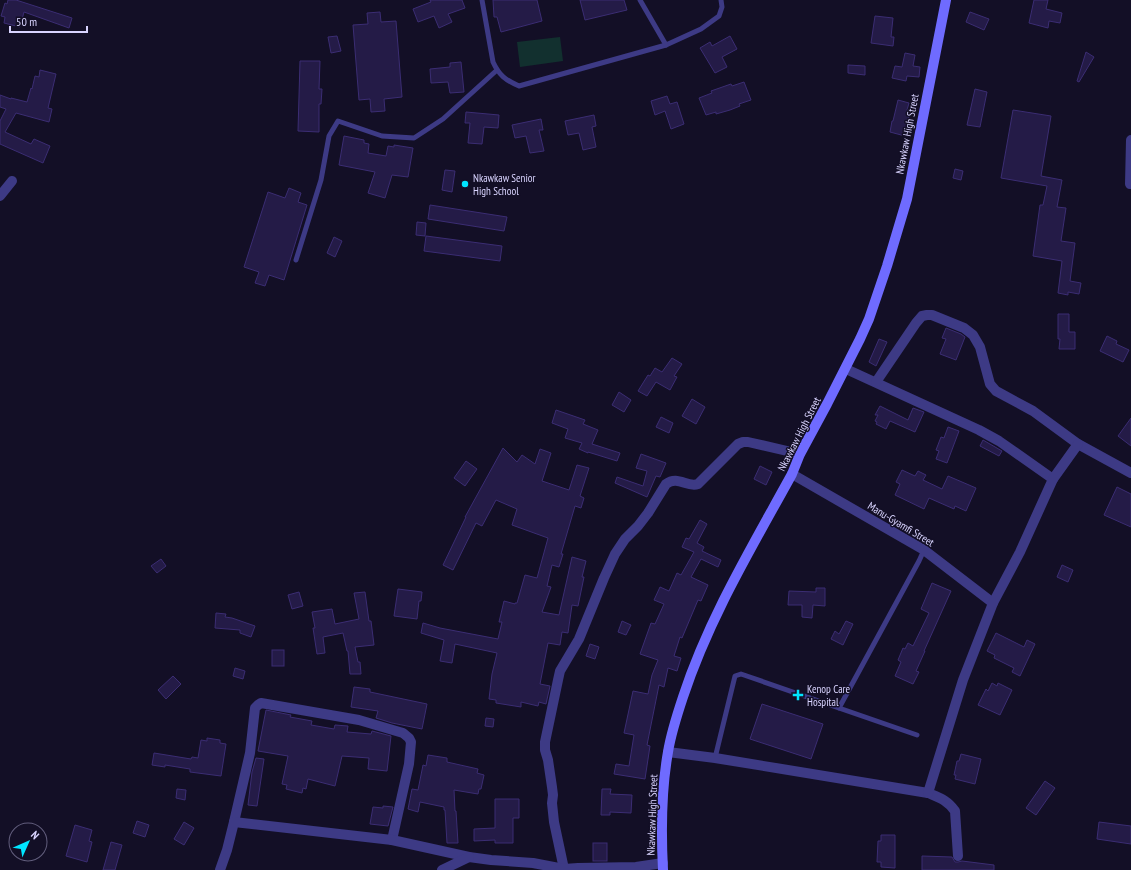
<svg xmlns="http://www.w3.org/2000/svg" width="1131" height="870" viewBox="0 0 1131 870" font-family="'PT Sans Narrow',sans-serif">
	<rect width="100%" height="100%" fill="#130f26"/>
	<!-- green -->
	<path fill="#12302f" d="M560 37 563 61 520 67 517 42Z"/>
	<!-- building -->
	<g fill="#241b47" stroke="#3b2d73">
		<path d="M8 0H16L72 18 69 28 24 12 20 27 4 23 5 17 1 16 5 3 7 4Z"/>
		<path d="M430 0H462L465 8 448 14 452 22 439 28 434 16 418 22 413 9 431 2Z"/>
		<path d="M493 0H537L542 21 501 32 497 17H494Z"/>
		<path d="M580 0H624L627 10 585 20Z"/>
		<path d="M1034 0H1048L1046 9 1062 13 1060 23 1049 21 1048 28 1029 23Z"/>
		<path d="M380 12 381 22 396 21 402 97 384 99 385 111 371 112 370 99 359 100 353 25 368 24 367 13Z"/>
		<path d="M970 12 989 19 984 30 966 22Z"/>
		<path d="M875 16 893 18 891 37H894L893 46 871 43Z"/>
		<path d="M337 36 341 51 331 53 328 37Z"/>
		<path d="M730 36 737 49 722 57 727 67 715 73 700 48 710 42 712 46Z"/>
		<path d="M1086 52 1094 57 1079 82 1077 81Z"/>
		<path d="M905 53 915 55 913 66 920 67 919 77 907 76 906 81 892 78 895 66 902 67Z"/>
		<path d="M300 61H320L319 89H322L321 104H319V132L298 131Z"/>
		<path d="M461 62 464 92 450 93 448 82 431 83 430 69 450 67V63Z"/>
		<path d="M848 65 865 66V75L848 73Z"/>
		<path d="M40 70 56 74 48 108 52 109 49 122 16 113 5 132 31 144 34 139 50 146 43 163 0 144V121L6 109 0 107V95L11 99V98L27 102 31 88 32 89 35 76 39 77Z"/>
		<path d="M744 82 751 100 739 104 740 106 730 110 716 114V112L706 115 699 98 712 93 711 91 731 84 732 86Z"/>
		<path d="M975 89 987 92 980 127 967 125Z"/>
		<path d="M667 96 670 104 677 102 684 124 671 129 665 111 655 115 651 101Z"/>
		<path d="M898 100 909 103 907 110 910 111 905 136 890 132 892 121H893Z"/>
		<path d="M1013 110 1051 116 1041 176 1062 180 1057 207 1066 208 1061 241 1075 243 1070 281 1081 283 1079 294 1068 292V295L1058 293 1062 261 1033 256 1040 205H1043L1047 186 1001 178Z"/>
		<path d="M466 112 499 115 498 128 484 127 482 144 468 143 470 123H465Z"/>
		<path d="M594 115 596 126 592 127 596 147 583 150 579 133 568 135 565 121Z"/>
		<path d="M541 119 543 130H539L544 151 530 153 526 136 515 138 512 125Z"/>
		<path d="M344 136 364 140V143L369 144 368 153 386 156 388 146 394 147V145L413 148 408 177 392 175 385 198 368 193 375 172 339 165Z"/>
		<path d="M955 169 963 171 961 180 953 178Z"/>
		<path d="M445 170 455 171 452 192 442 190Z"/>
		<path d="M289 188 301 193 298 202 307 205 284 280 269 275 265 286 255 283 259 272 244 267 268 192 285 198Z"/>
		<path d="M430 205 507 217 504 231 428 219Z"/>
		<path d="M417 222 426 223 425 236 416 235Z"/>
		<path d="M426 236 502 246 500 261 424 251Z"/>
		<path d="M334 237 342 241 335 257 327 253Z"/>
		<path d="M1058 314H1069V332H1075V349H1059L1060 339H1058Z"/>
		<path d="M946 328 961 334 965 337 956 360 940 354 946 339 942 338Z"/>
		<path d="M1107 336 1117 341 1116 344 1129 350 1123 362 1100 351Z"/>
		<path d="M879 339 887 342 876 366 869 362Z"/>
		<path d="M672 358 682 364 674 376 677 377 670 390 656 382 647 396 638 391 648 375 650 376 655 368 662 372Z"/>
		<path d="M619 392 631 400 624 412 612 405Z"/>
		<path d="M692 399 705 407 696 424 682 416Z"/>
		<path d="M880 406 908 420 913 408 924 412 915 432 890 421 886 429 876 424 877 422 875 421 878 415H875Z"/>
		<path d="M556 410 585 420 583 424 598 430 592 444 620 453 617 461 588 452V453L579 449 582 443 565 438 568 429 552 423Z"/>
		<path d="M661 417 673 423 669 433 656 427Z"/>
		<path d="M1131 418V446L1118 436Z"/>
		<path d="M948 427 959 431 947 463 936 459 939 451 936 450 941 437 944 438Z"/>
		<path d="M983 440 1002 451 999 456 980 446Z"/>
		<path d="M503 448 517 462 522 455 535 464 540 449 551 453 542 481 569 490 577 465 589 468 580 496 584 498 581 508 575 506 561 554H563L559 567 552 565 547 586 551 587 542 612 559 615 572 557 586 561 582 577H584L578 606 572 605 568 633 562 632 560 645 548 643 540 684 550 686 546 704 539 702 538 706 521 702V707L496 703V700L489 699 492 674 497 653 455 644 452 663 440 661 444 640 421 633 423 623 440 628 498 639 502 622H499L504 601 515 604V603H517L525 575 537 578 548 538 512 525 517 509 496 500 482 526 476 523 453 570 443 565 466 517H465Z"/>
		<path d="M641 454 666 463 660 477 656 476 647 497 615 483 617 477 643 486 647 471 636 468Z"/>
		<path d="M466 461 477 469 465 486 454 478Z"/>
		<path d="M760 466 772 472 766 485 754 479Z"/>
		<path d="M902 470 915 476 918 471 926 475 923 480 942 489 948 476 976 488 966 511 955 506 954 509 929 498 924 509 895 495 900 484 896 482Z"/>
		<path d="M1117 487 1131 494V527L1104 515Z"/>
		<path d="M700 520 707 524 697 543 704 547 702 551 721 560 718 567 701 559 691 577 708 585 701 601 698 600 682 638 680 637 674 656 681 658 677 671 668 668 664 687 659 685 647 745 650 746 645 779 614 774 616 764 629 766 634 735 624 733 633 691 648 694 652 675 658 660 640 654 651 623 655 624 664 604 654 600 660 587 669 591 677 573 681 575 694 552 682 547 686 538 689 539Z"/>
		<path d="M161 559 166 566 157 573 151 566Z"/>
		<path d="M1062 565 1073 570 1068 582 1057 577Z"/>
		<path d="M932 583 951 591 924 651H925L916 671 919 672 913 684 895 676 901 662 898 660 903 648 905 649 908 643 913 646 929 613 921 609Z"/>
		<path d="M816 588H825V606L813 605 812 618 802 617V605H788L789 591 816 592Z"/>
		<path d="M398 589 422 592 421 601H419L417 619 394 616Z"/>
		<path d="M299 592 303 606 292 609 288 595Z"/>
		<path d="M365 592 369 621H371L374 645 355 647 358 662H360L361 674H350L348 651H347L343 633 323 637 325 653 317 654 313 628H315L312 612 332 609 335 624 359 619 354 593Z"/>
		<path d="M216 613 226 614 225 617 232 618 255 626 251 637 240 633V630L215 628Z"/>
		<path d="M622 621 631 625 626 635 618 632Z"/>
		<path d="M846 621 853 624 843 645 831 639 835 631 839 634Z"/>
		<path d="M996 633 1024 647 1027 640 1035 644 1020 676 1012 672 1014 668 994 658 995 655 987 651Z"/>
		<path d="M590 644 599 647 595 659 586 656Z"/>
		<rect x="272" y="650" width="12" height="16"/>
		<path d="M235 668 245 671 243 679 233 676Z"/>
		<path d="M173 676 181 684 166 699 158 690Z"/>
		<path d="M992 683 997 686 998 683 1012 690 1000 715 978 705 986 689 988 691Z"/>
		<path d="M354 687 370 689V692L427 704 422 729 392 723 376 718 378 711 351 707Z"/>
		<path d="M762 704 823 724 811 759 750 739Z"/>
		<path d="M266 710 291 715 290 717 312 721 311 725 334 729 335 725 348 726 347 732 371 734 372 731 391 736 387 771 368 769 369 758 342 756 335 786 308 779 306 789 303 788 302 793 286 789 287 785 282 784 288 756 258 751Z"/>
		<path d="M486 718 494 719 493 727 485 726Z"/>
		<path d="M207 738 220 740V743L226 744 221 776 190 772V769L165 765V767L152 765 154 753 191 759 192 757 198 758 201 740 207 741Z"/>
		<path d="M961 754 981 759 975 784 955 779 956 775H954L957 761H959Z"/>
		<path d="M428 755 447 758V762L478 769 477 773 484 775 481 789H479L478 794 454 790 455 811H456L458 843H447L445 810H444V807L420 802 418 812 408 809 412 789 418 790 423 765 426 766Z"/>
		<path d="M256 758 264 759 257 806 248 805 252 772Z"/>
		<path d="M1045 781 1055 788 1036 815 1026 808Z"/>
		<path d="M177 789 186 790 185 800 176 798Z"/>
		<path d="M602 789H611L610 794 632 795 631 813 610 812V815H601Z"/>
		<path d="M495 799H519V818H513V843H495V840L474 841V829L495 828Z"/>
		<path d="M383 806 393 807 388 826 370 824 373 807 383 808Z"/>
		<path d="M137 821 149 825 145 837 133 833Z"/>
		<path d="M184 822 194 828 184 845 174 839Z"/>
		<path d="M1099 822 1131 826V844L1097 839Z"/>
		<path d="M75 825 92 830 89 841 92 842 87 862 66 856Z"/>
		<path d="M881 835H895V868L881 867V862H877L878 841H881Z"/>
		<path d="M111 842 122 845 115 870H103Z"/>
		<rect x="593" y="843" width="14" height="18"/>
		<path d="M922 856 952 857 955 862H958L962 861 994 865V870H922Z"/>
	</g>
	<g fill="none" stroke-linecap="round" stroke-linejoin="round">
		<!-- service -->
		<g stroke="#3d3a85" stroke-width="5">
			<path d="M482 0 493 62C499 75 505 80 519 86L666 45 701 29 719 16 722 7 721 0"/>
			<path d="M640 0 666 45"/>
			<path d="M296 260 321 180 329 136 338 121 382 136 414 138 443 119 497 70"/>
			<path d="M839 708 919 561 924 550"/>
			<path d="M715 758 735 676 741 674 917 735"/>
		</g>
		<!-- minor -->
		<g stroke="#3d3a85" stroke-width="10">
			<path d="M1130 184 1131 140"/>
			<path d="M0 196 12 181"/>
			<path d="M846 369 979 430 999 441 1053 479"/>
			<path d="M876 382 916 323 922 316 927 315H932L964 328 973 335 980 347 990 384 996 391 1033 411 1078 444 1131 473"/>
			<path d="M792 474 924 550 993 603"/>
			<path d="M668 752 715 758 928 793C940 798 947 800 955 811L958 856"/>
			<path d="M928 793 963 680 993 603 1020 552 1053 479 1078 444"/>
			<path d="M234 822 250 753 255 708 258 705 261 703 359 720 403 733 409 738 411 742 409 764 392 840"/>
			<path d="M564 869 554 822 552 803 553 795 552 787 548 760 545 750V742L558 680 560 671 579 639 604 578 615 554 625 539 638 526 648 513 666 484C678 475 687 488 698 484L738 444 743 442H748L800 454"/>
			<path d="M220 870 227 850 234 822 392 840 469 857 491 860 533 863 564 869 578 868 636 867 663 863"/>
			<path d="M442 870 469 857"/>
		</g>
		<!-- secondary -->
		<path stroke="#6f6bff" stroke-width="10" d="M663 870C661 831 661 791 668 752 671 733 677 715 683 697 709 618 752 547 792 474L800 454 827 404 860 339 869 319 887 266 907 199 946 0"/>
	</g>
	<!-- markers -->
	<g fill="#00e5ff" stroke="#130f26" stroke-width="1.5">
		<circle cx="465" cy="184" r="4"/>
		<path d="M796 689h4v4h4v4h-4v4h-4v-4h-4v-4h4z"/>
	</g>
	<g text-anchor="middle" dominant-baseline="central" stroke-width="3" stroke-linejoin="round" paint-order="stroke">
		<!-- street labels -->
		<g font-size="11" fill="#d9d4ff" stroke="#130f26">
			<text transform="translate(907 134) rotate(-79)">Nkawkaw High Street</text>
			<text transform="translate(799 434) rotate(-63)">Nkawkaw High Street</text>
			<text transform="translate(901 524) rotate(31)">Manu-Gyamfi Street</text>
			<text transform="translate(652 815) rotate(-88)">Nkawkaw High Street</text>
		</g>
		<!-- poi labels -->
		<g font-size="11" fill="#d9d4ff" stroke="#130f26" text-anchor="start">
			<text x="473" y="178">Nkawkaw Senior<tspan x="473" dy="13">High School</tspan></text>
			<text x="807" y="689">Kenop Care<tspan x="807" dy="13">Hospital</tspan></text>
		</g>
	</g>
	<!-- north arrow -->
	<g transform="translate(28 842) rotate(45)"><circle r="19" fill="#130f26" stroke="#625e7d"/>
	<path d="M0-3L7 15L0 10L-7 15Z" fill="#00e5ff"/>
	<text y="-6" font-size="11" font-weight="bold" text-anchor="middle" fill="#d9d4ff">N</text>
	</g>
	<!-- scale -->
	<path d="M10 26v6h77v-6" fill="none" stroke="#d9d4ff" stroke-width="2"/>
	<text x="16" y="26" font-size="12" fill="#d9d4ff" stroke="#130f26" stroke-width="3" paint-order="stroke">50 m</text>
</svg>
